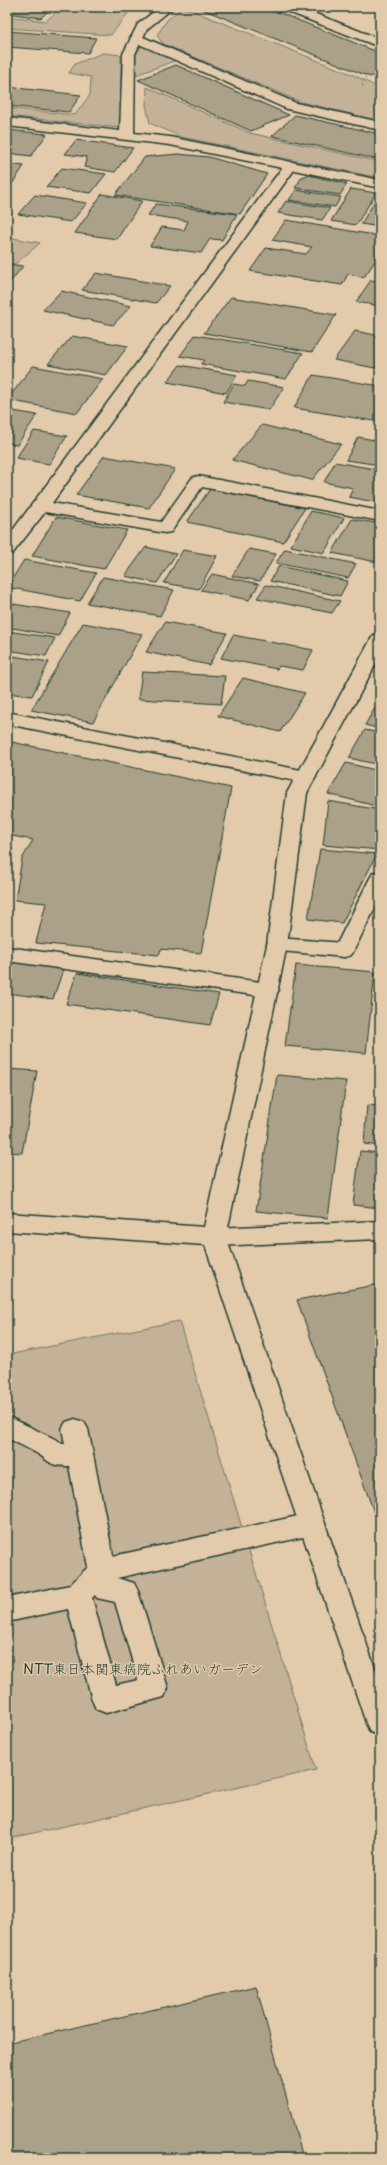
<svg xmlns="http://www.w3.org/2000/svg" width="387" height="2165" viewBox="0 0 387 2165" font-family="'Playpen Sans','Klee One',sans-serif">
	<rect width="100%" height="100%" fill="#e3caab"/>
	<filter id="ink" filterUnits="userSpaceOnUse"><feTurbulence type="fractalNoise" baseFrequency=".025" numOctaves="2"/><feDisplacementMap in="SourceGraphic" scale="8" xChannelSelector="R" yChannelSelector="G"/><feConvolveMatrix kernelMatrix="1 2 1 2 8 2 1 2 1" color-interpolation-filters="sRGB"/></filter>
	<g filter="url(#ink)">
		<!-- green -->
		<g fill="#c3b298" stroke="#717866">
			<path d="M62 7H128L132 8 111 35 7 28V16L46 21Z"/>
			<path d="M183 7 356 76 380 89V121L301 102 163 44 157 35 167 20Z"/>
			<path d="M143 45 177 60 136 75 135 54Z"/>
			<path d="M103 53 121 55V128L7 116V108L75 115 90 95 91 77 69 73 75 64Z"/>
			<path d="M147 87 250 133 380 162V178L181 137 150 123 146 105Z"/>
			<path d="M7 237 40 243 15 264 7 263Z"/>
			<path d="M179 1321 316 1770 7 1839V1355Z"/>
		</g>
		<!-- building -->
		<g fill="#aaa188" stroke="#1f3d34">
			<path d="M7 7H52L41 18 7 13Z"/>
			<path d="M197 7H265L380 53V73L370 77Z"/>
			<path d="M7 31 96 38 88 53 7 47Z"/>
			<path d="M176 65 289 115 251 131 138 80Z"/>
			<path d="M7 87 81 95 69 112 7 106Z"/>
			<path d="M295 115 380 134V160L272 136Z"/>
			<path d="M7 130 47 134 31 156 7 153Z"/>
			<path d="M76 140 133 148 115 172 84 167 87 157 65 154Z"/>
			<path d="M178 154 209 157 267 174 240 214 115 195 145 157Z"/>
			<path d="M7 164 24 166 10 187 7 186Z"/>
			<path d="M62 168 106 174 91 193 46 187Z"/>
			<path d="M309 175 347 184 340 195 295 188 302 177Z"/>
			<path d="M351 189 376 193 356 225 331 221Z"/>
			<path d="M296 190 341 197 335 207 289 200Z"/>
			<path d="M102 194 142 201 117 239 75 233Z"/>
			<path d="M35 195 87 203 71 222 18 214Z"/>
			<path d="M286 201 330 208 322 220 278 213Z"/>
			<path d="M375 201 380 202V227L361 224Z"/>
			<path d="M156 204 237 214 222 240 210 239 201 253 150 246 162 227 184 230 188 221 148 215Z"/>
			<path d="M286 220 380 236V248L374 257 376 260 364 277 348 274 342 285 250 271 266 248 306 254 312 247 272 240Z"/>
			<path d="M7 264 23 266 7 286Z"/>
			<path d="M96 273 170 286 156 303 82 290Z"/>
			<path d="M371 280 380 282V306L356 302Z"/>
			<path d="M61 291 131 306 113 325 43 310Z"/>
			<path d="M231 297 336 315 312 352 204 333Z"/>
			<path d="M355 331 380 336V369L334 360Z"/>
			<path d="M195 335 303 353 286 379 201 364 204 360 180 356Z"/>
			<path d="M72 336 128 346 106 375 48 364Z"/>
			<path d="M180 365 237 375 226 393 167 382Z"/>
			<path d="M33 366 103 379 77 413 7 400Z"/>
			<path d="M313 375 380 386V422L294 408Z"/>
			<path d="M248 381 284 387 269 410 223 402 234 384 245 386Z"/>
			<path d="M7 410 37 415 17 445 7 443Z"/>
			<path d="M262 425 341 444 312 480 232 460Z"/>
			<path d="M34 431 67 436 49 464 16 458Z"/>
			<path d="M358 437 380 441V465L346 460Z"/>
			<path d="M104 456 175 469 149 508 76 495Z"/>
			<path d="M335 462 380 470V503L349 497 353 488 324 482Z"/>
			<path d="M210 489 305 508 283 542 187 522Z"/>
			<path d="M311 511 344 518 324 553 291 546Z"/>
			<path d="M56 517 127 530 104 569 32 556Z"/>
			<path d="M352 519 380 524V557L377 562 332 553Z"/>
			<path d="M146 547 176 554 157 583 125 576Z"/>
			<path d="M249 549 276 554 260 581 232 576Z"/>
			<path d="M285 549 356 564 348 578 276 563Z"/>
			<path d="M183 550 217 556 199 589 164 583Z"/>
			<path d="M24 560 96 573 80 601 7 587Z"/>
			<path d="M279 566 348 581 340 596 270 581Z"/>
			<path d="M212 574 259 584 249 600 201 590Z"/>
			<path d="M103 577 174 590 160 616 87 603Z"/>
			<path d="M266 585 340 601 332 613 257 598Z"/>
			<path d="M7 603 70 613 58 636 7 627Z"/>
			<path d="M165 622 227 633 209 665 146 652Z"/>
			<path d="M83 623 142 634 93 722 31 710Z"/>
			<path d="M7 631 55 638 46 656 7 650Z"/>
			<path d="M233 635 313 650 303 670 279 666 277 669 221 658Z"/>
			<path d="M7 655 49 662 32 696 7 693Z"/>
			<path d="M142 672 225 676 221 704 138 699Z"/>
			<path d="M243 678 305 693 280 732 218 716Z"/>
			<path d="M379 701 380 729 365 725Z"/>
			<path d="M365 730 380 733V765L349 758Z"/>
			<path d="M7 741 231 788 201 953 161 949 159 955 36 943 46 903 15 900 22 859 33 840 7 835Z"/>
			<path d="M346 763 380 771V807L328 794Z"/>
			<path d="M328 801 380 810V850L323 845Z"/>
			<path d="M320 849 377 854 342 923 308 919Z"/>
			<path d="M7 960 64 967 53 999 7 993Z"/>
			<path d="M296 965 375 972 366 1053 285 1046Z"/>
			<path d="M77 973 219 994 210 1025 66 1004Z"/>
			<path d="M7 1069 37 1071 22 1153 7 1152Z"/>
			<path d="M277 1075 346 1081 328 1218 256 1211Z"/>
			<path d="M367 1105 380 1106V1146L364 1144Z"/>
			<path d="M360 1151 380 1153V1208L353 1205Z"/>
			<path d="M380 1284V1529L297 1300Z"/>
			<path d="M256 1986 303 2158H7V2043Z"/>
		</g>
		<g fill="none" stroke-linecap="round" stroke-linejoin="round">
			<!-- lane casing -->
			<g stroke="#1f3d34" stroke-width="3">
				<g id="lane">
					<path d="M281 7H298L380 39V47L283 10Z"/>
					<path d="M136 34 296 103 380 122V130L287 109 132 41 130 38Z"/>
					<path d="M380 871V898L354 950 351 955 344 957 337 955 334 950 370 878 373 873Z"/>
					<path d="M380 1221V1239L214 1246 206 1243 202 1237 206 1231 214 1228Z"/>
				</g>
			</g>
			<!-- street casing -->
			<g stroke="#1f3d34" stroke-width="3">
				<g id="street">
					<path d="M160 7H174L147 29 135 54 134 133 170 137 380 180V188L294 170 52 503 161 522 192 478 198 476 380 511V521L202 487 171 532 165 533 45 512 13 553 7 554V538L282 168 170 145 7 126V118L120 131 123 54 138 24Z"/>
					<path d="M7 712 306 771 313 773 316 777 313 781 306 783 7 724Z"/>
					<path d="M277 938 344 943 351 945 354 950 351 955 344 957 270 950 267 945 270 940Z"/>
					<path d="M7 947 268 983 275 985 279 990 275 995 268 997 7 961Z"/>
					<path d="M7 1416 57 1440 62 1444H65L62 1429 66 1422 75 1419 84 1422 88 1429 113 1556 312 1513 321 1516 325 1524 321 1532 312 1535 117 1578 134 1583 138 1591 168 1688 164 1697 106 1713 96 1709 92 1700 68 1609 7 1622V1598L70 1585 88 1567 69 1466C50 1466 52 1463 38 1454 28 1448 17 1443 7 1438ZM95 1595 97 1598 115 1602 138 1680 116 1685 92 1598Z"/>
				</g>
			</g>
			<!-- secondary casing -->
			<g stroke="#1f3d34" stroke-width="3">
				<path id="secondary" d="M380 634V656L307 793 287 945 226 1237 380 1683V1736L370 1732 366 1723 205 1245 7 1231V1213L204 1227 267 945 287 793 371 639 374 635Z"/>
			</g>
			<!-- path -->
			<path stroke="#1f3d34" stroke-width="1.5" stroke-dasharray="0.5 2" stroke-linecap="butt" d="M363 87 362 83 366 78"/>
			<!-- lane -->
			<use href="#lane" fill="#e3caab" fill-rule="evenodd"/>
			<!-- street -->
			<use href="#street" fill="#e3caab" fill-rule="evenodd"/>
			<!-- secondary -->
			<use href="#secondary" fill="#e3caab" fill-rule="evenodd"/>
		</g>
	</g>
	<g text-anchor="middle" dominant-baseline="central" stroke-width="3" stroke-linejoin="round" paint-order="stroke">
		<!-- near-park labels -->
		<g font-size="14" fill="#274339" stroke="#e3caab">
			<text x="143" y="1668">NTT東日本関東病院ふれあいガーデン</text>
		</g>
	</g>
	<!-- margin -->
	<rect width="387" height="2165" fill="none" stroke="#e3caab" stroke-width="24"/>
	<rect x="12" y="12" width="363" height="2141" fill="none" stroke="#1f3d34" stroke-width="1.5" filter="url(#ink)"/>
</svg>
